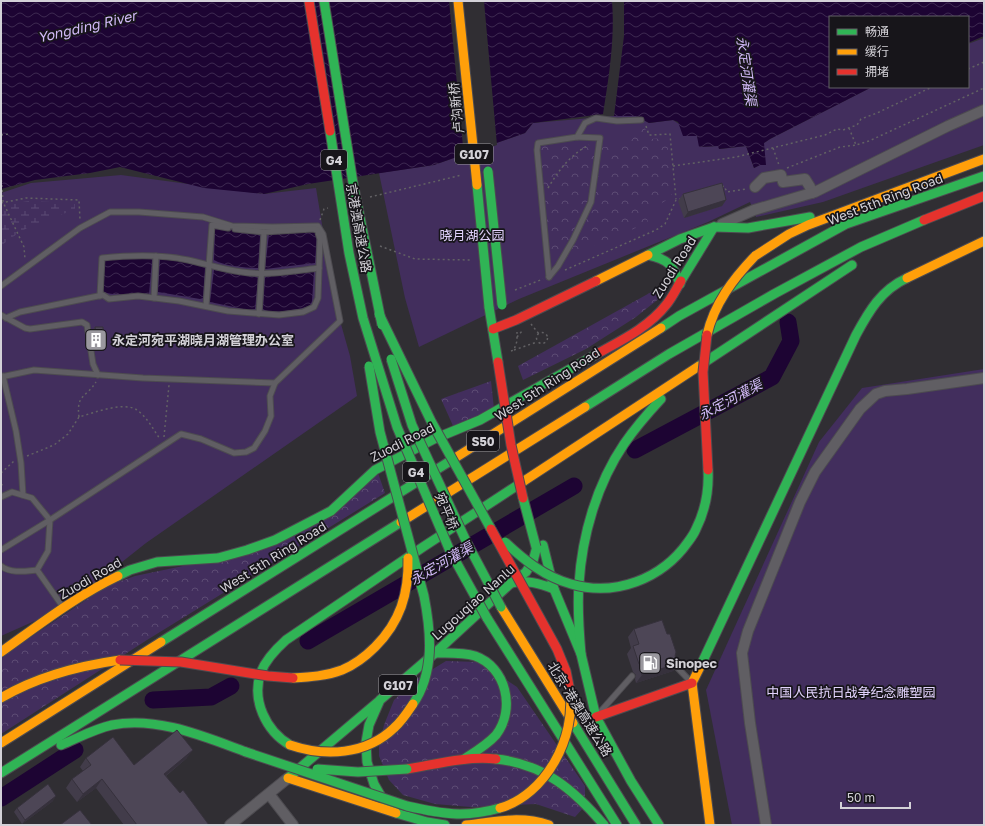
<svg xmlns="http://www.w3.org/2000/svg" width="985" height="826" viewBox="0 0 985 826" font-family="'Golos Text','Noto Sans SC',sans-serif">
	<defs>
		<pattern id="forest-crowns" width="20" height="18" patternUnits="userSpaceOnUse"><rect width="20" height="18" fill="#422e5d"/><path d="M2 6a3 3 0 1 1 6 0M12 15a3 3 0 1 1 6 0" fill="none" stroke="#5c4b74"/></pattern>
		<pattern id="wetland-marsh" width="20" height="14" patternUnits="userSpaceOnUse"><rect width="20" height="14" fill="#422e5d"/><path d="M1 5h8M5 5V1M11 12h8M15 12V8" fill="none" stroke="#5c4b74"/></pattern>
		<pattern id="water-waves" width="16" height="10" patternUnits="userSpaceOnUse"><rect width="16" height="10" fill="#1d0433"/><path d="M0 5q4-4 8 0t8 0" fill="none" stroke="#3d2850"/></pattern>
	</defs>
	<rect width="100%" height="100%" fill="#302e33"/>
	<!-- green -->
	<g fill="#422e5d">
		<path d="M984 38V145L823 202 756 217 750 202 708 222 519 299 419 347 405 298 379 173 434 165 525 133 533 123 614 116H636L649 123 673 120 697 136 700 147 718 146 720 149 746 146 754 168 760 165 764 143 770 139 872 87H968V44Z"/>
		<path d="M121 175 264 194 316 188 335 303 350 356 357 396 146 543 64 608 1 636V193L31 183Z"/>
		<path d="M984 369V825H732L706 690 819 442 862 388Z"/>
	</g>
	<!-- forest -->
	<g fill="url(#forest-crowns)">
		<path d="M634 123 643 124 650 139 667 138 672 195 667 200 646 212 648 223 551 263 540 151 541 145 584 140 594 150 633 139Z"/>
		<path d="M664 285 666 293 636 317 586 349 523 380 518 366Z"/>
		<path d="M491 381 494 409 454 428 441 399Z"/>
		<path d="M378 473 385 493 147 640 1 734V657L107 586 135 576 269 548Z"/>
		<path d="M446 661 480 662 517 687 585 786V806L575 817 536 804 471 807 435 804 403 795 389 780 379 756V747L384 725 394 700 415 680Z"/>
	</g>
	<!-- wetland -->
	<path fill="url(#wetland-marsh)" d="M28 201 75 203V210C45 220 26 225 1 246V206Z"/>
	<!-- water -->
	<g fill="url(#water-waves)">
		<path d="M1 1H612C615 39 609 76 603 114L533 123 525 133 434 165 308 184 264 194 204 188 120 167 90 173 35 180 1 189Z"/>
		<path d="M624 1H984V36L968 43V17H830V87H872L770 139 764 143 766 165H760L754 168 746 146 719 149 718 146 699 147 697 136H683L678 122 673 120 649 123 636 116H614L624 36Z"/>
		<path d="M215 228C223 228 254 233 260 236L258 268C246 268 224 266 214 260Z"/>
		<path d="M313 231H317L315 263 265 269 269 234Z"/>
		<path d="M117 258H151L152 260 149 294C137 293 111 297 103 291L105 261Z"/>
		<path d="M160 259 187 262 205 267 203 298 200 299 158 292Z"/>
		<path d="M214 270 252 276 258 278 255 309 248 310 210 302Z"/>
		<path d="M311 272H314L312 301 310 306C300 309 271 315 263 309L265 278 268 276Z"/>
	</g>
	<!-- pier -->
	<path fill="#302e33" d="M449 1H484L497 145 464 157Z"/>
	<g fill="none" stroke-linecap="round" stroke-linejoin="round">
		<!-- river -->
		<g stroke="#1d0433" stroke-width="17">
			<path d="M635 450 772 377 791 341 788 322"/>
			<path d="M308 641 574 486"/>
			<path d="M153 700 211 697 231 686"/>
			<path d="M1 798 75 750"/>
		</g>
		<!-- lane casing -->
		<g stroke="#4d4b50" stroke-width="7">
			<g id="lane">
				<path d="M549 277 537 150 538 143 577 137 585 123 596 118 617 121 641 120"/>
				<path d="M549 277 558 266 573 240 591 202 600 138 577 137"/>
				<path d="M1 286 80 228 110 212H139L203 217 232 226 272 227 318 226 323 234 340 321 275 383 143 378 34 370 1 377"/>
				<path d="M100 296 102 258C131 255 160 254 188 260 206 264 224 270 242 272 267 276 294 271 319 268"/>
				<path d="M154 298 156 256"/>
				<path d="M206 306 212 225 228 228"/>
				<path d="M259 314 264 232"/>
				<path d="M1 315 25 328 30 329 82 322 87 325 93 364 98 375"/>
				<path d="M6 318 20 312 103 295 109 299 138 296 179 301 228 311 279 315 303 312 314 307 318 298 320 239 317 230 313 229 264 232 235 229"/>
				<path d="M3 376 16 431 21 463 23 495"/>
				<path d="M1 497 12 492 32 498 50 520 48 551 37 570"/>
				<path d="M1 550 50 520 181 434 201 439 234 453 246 452 254 448 265 431 271 416 270 396 275 383"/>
				<path d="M1 566C11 574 26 571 37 570"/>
				<path d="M37 570 63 607"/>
				<path d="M673 663 691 682"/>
				<path d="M601 711 632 676"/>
			</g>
		</g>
		<!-- street casing -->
		<g stroke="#4d4b50" stroke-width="12">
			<g id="street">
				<path d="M755 187 764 178 781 175 783 182 805 179 810 187 812 193"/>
				<path d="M722 224 754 210 815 192 948 126 984 110"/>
				<path d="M269 794 293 825"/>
				<path d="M230 825 288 778"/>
				<path d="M766 825 750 723 742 653 748 631 800 502 815 472 860 409 876 394 885 391 907 389 984 378"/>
			</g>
		</g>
		<!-- fast casing -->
		<g stroke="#4d4b50" stroke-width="11">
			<g id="fast">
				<path d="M714 227 748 228 810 217"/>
				<path d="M681 281 714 227"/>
				<path d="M680 284C673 265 668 259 648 255L680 239 714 227"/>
				<path d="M489 307 498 362"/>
				<path d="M661 328 679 316 846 224 984 176"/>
				<path d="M699 366 852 265"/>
				<path d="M585 407 669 354 774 294 861 247 924 220"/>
				<path d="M543 545 554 589 581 654 596 717 631 781 659 825"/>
				<path d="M118 576 130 570 157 562 218 558 247 550 275 540 331 511 375 470 434 439 480 420 595 355"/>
				<path d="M511 583C527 580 539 583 554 589"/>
				<path d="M487 618 617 825"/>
				<path d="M161 642 455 458"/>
				<path d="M435 653C448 653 462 652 475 656 506 667 516 709 496 735 487 745 475 752 464 759"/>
				<path d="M581 654C579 631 577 607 579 584 582 535 597 484 624 444 635 428 648 413 661 399"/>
				<path d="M700 667 856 335C869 311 881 290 907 278"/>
				<path d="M573 723 636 825"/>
				<path d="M61 745C78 738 94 729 112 725 157 716 205 737 246 752"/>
				<path d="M290 745C266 731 251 700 261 672 266 659 276 649 286 640L423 547 524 481"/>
				<path d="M496 759C544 764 574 790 604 825"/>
				<path d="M1 773 401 522"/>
				<path d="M288 778 378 702"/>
				<path d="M445 825 427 822 396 813 382 798 374 784 367 762 366 742 369 725 380 700 435 653 510 584 526 572 533 561 536 550"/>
			</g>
		</g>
		<!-- slow casing -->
		<g stroke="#4d4b50" stroke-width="11">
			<g id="slow">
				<path d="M755 256 789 234 808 225 984 159"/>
				<path d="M907 278 984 241"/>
				<path d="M596 281 648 255"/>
				<path d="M455 458 661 328"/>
				<path d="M524 481 699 366"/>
				<path d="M401 522 585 407"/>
				<path d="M501 607 573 723"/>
				<path d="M1 652C39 625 76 596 118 576"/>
				<path d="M700 667 692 683 710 825"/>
				<path d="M1 698C38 676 78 666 120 660"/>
				<path d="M1 743 161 642"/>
				<path d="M288 778 396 813"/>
				<path d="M466 825C496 822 519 815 549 825"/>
			</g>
		</g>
		<!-- jam casing -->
		<g stroke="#4d4b50" stroke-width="11">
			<g id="jam">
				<path d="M924 220 984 196"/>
				<path d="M493 329 516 320 596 281"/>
				<path d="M595 355C620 341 648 328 666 305 672 298 676 289 681 281"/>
				<path d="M596 717 692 683"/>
				<path d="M407 769C437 764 466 756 496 759"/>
			</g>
		</g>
		<!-- path -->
		<g stroke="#626164" stroke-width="1.5" stroke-dasharray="2 3" stroke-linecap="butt">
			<path d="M968 69 984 62"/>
			<path d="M646 126 649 135 670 134 676 199"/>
			<path d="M849 128 856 145 869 141 984 88"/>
			<path d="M1 135 9 134"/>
			<path d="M773 148 779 165"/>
			<path d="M673 166 736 157 825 135 837 129 843 130 857 125 861 119 877 113 932 87"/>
			<path d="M787 168 840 147 856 145"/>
			<path d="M1 175 3 202 24 247 25 259"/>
			<path d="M722 187 724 186 727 192 746 189"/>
			<path d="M548 188C559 170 570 155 589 145"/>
			<path d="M370 197 462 175"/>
			<path d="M1 203 26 198 79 200 80 220"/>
			<path d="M320 220 324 209 328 208"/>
			<path d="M380 246 415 259 470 260"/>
			<path d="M565 270 656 230 665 224 676 200 681 199"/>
			<path d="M515 290 543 279"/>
			<path d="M531 324 539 334"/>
			<circle cx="542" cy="338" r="5.5"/>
			<path d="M517 337 522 331"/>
			<path d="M514 350 537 342"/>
			<path d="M511 351 514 350 517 341V332"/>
			<path d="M79 417C76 394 86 398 96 382"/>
			<path d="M164 437 169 385"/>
			<path d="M27 456 54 445 68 434 79 417C93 413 124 401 137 410 147 417 153 429 160 439"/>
			<path d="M1 473 14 461"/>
			<path d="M1 484 5 487"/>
		</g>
		<!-- lane -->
		<use href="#lane" stroke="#605e63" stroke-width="5"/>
		<!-- street -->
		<use href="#street" stroke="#605e63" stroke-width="10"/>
		<!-- fast -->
		<use href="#fast" stroke="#30b455" stroke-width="9"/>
		<!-- slow -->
		<use href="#slow" stroke="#ff9f0a" stroke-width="9"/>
		<!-- jam -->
		<use href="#jam" stroke="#e5322d" stroke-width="9"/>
		<!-- fast-bridge casing -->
		<g stroke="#4d4b50" stroke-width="11" stroke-linecap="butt">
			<g id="fast-bridge">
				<path d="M324 1 353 183 382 325"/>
				<path d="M330 131 349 253 363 318 397 427 450 551 487 618"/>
				<path d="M488 171 502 305"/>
				<path d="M477 185 489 307"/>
				<path d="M379 314 431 421 491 529"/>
				<path d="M391 359 412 425 467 543 501 607"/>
				<path d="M369 366 380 432 424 596C431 632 435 672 413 704"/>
				<path d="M523 498 536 547"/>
				<path d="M505 542C524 560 545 577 571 584 615 597 662 579 688 542 691 538 694 534 696 529 705 511 709 490 708 470"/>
				<path d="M246 752 407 806C442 814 465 818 500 808"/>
				<path d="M317 769 358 772 407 769"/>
			</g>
		</g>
		<!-- slow-bridge casing -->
		<g stroke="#4d4b50" stroke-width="11" stroke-linecap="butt">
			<g id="slow-bridge">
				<path d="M458 1 477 185"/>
				<path d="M707 335C714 304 733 279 755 256"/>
				<path d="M293 678C310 677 326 676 342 670 354 665 365 657 375 647 400 622 409 594 408 558"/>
				<path d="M290 745C325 757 366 755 394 728 402 721 407 713 413 704"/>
				<path d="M500 808C546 795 576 737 570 691"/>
			</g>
		</g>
		<!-- jam-bridge casing -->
		<g stroke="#4d4b50" stroke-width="11" stroke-linecap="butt">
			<g id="jam-bridge">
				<path d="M309 1 330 131"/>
				<path d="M707 335 703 372 708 470"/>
				<path d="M498 362 511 445 523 498"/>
				<path d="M491 529 557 649 566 671 570 691"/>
				<path d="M120 660 181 662 268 676 293 678"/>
			</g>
		</g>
		<!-- fast-bridge -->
		<use href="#fast-bridge" stroke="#30b455" stroke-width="9"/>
		<!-- slow-bridge -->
		<use href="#slow-bridge" stroke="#ff9f0a" stroke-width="9"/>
		<!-- jam-bridge -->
		<use href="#jam-bridge" stroke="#e5322d" stroke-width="9"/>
	</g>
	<!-- wall -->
	<g fill="#423c4a">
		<path d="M683 194 726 200 722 206 684 218 678 201Z"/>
		<path d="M95 327 103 345 100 349 95 350 92 331Z"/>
		<path d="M634 629 667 634 675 656 679 663 673 671 636 683 635 679 636 675 633 672 627 654 631 648 628 637Z"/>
		<path d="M86 758 134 765 187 758 166 776 180 793 209 825H124L96 788 77 802 66 788 72 779 83 771 80 767Z"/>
		<path d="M53 801 22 824 14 812 17 808Z"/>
	</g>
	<!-- shaded-wall -->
	<g fill="#36313c">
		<path d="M726 200 722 206 684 218 688 212Z"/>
		<path d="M98 345H103L100 349 95 350Z"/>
		<path d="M679 663 673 671 636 683 642 675Z"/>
		<path d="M193 750 187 758 158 782 164 774Z"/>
		<path d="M102 779 96 788 77 802 83 794Z"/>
		<path d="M56 796 53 801 22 824 25 820Z"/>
	</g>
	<!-- building -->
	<g fill="#4d4656" stroke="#36313c">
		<path d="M722 183 726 200 688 212 683 194Z"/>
		<path d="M95 327H103V345H98Z"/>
		<path d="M662 620 667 634H670L676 652 675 656 679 663 642 675 641 670 642 667 639 664 633 646 639 644 634 629Z"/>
		<path d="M177 730 193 750 164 774 180 793 183 790 209 825H137L102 779 83 794 72 779 91 765 86 758 113 737 134 765Z"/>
		<path d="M48 784 56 796 25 820 17 808Z"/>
		<path d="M80 810 92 825H60Z"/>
	</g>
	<!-- icons -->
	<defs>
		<g id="building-square" transform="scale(1.15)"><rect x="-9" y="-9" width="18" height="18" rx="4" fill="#9a989e" stroke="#17151a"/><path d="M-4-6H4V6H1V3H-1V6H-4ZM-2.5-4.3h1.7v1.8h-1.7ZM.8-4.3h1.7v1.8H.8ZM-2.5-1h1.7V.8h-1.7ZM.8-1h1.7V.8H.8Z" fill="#fff"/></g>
		<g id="fuel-square" transform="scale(1.15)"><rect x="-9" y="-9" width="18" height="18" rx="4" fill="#9a989e" stroke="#17151a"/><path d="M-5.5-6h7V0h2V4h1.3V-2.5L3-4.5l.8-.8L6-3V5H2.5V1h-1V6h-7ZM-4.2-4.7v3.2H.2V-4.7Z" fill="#fff"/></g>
	</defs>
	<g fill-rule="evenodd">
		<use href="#building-square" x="96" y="340"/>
		<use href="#fuel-square" x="650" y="663"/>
	</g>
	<g text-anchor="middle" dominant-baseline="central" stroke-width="3.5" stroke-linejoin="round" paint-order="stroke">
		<!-- shield labels -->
		<g fill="#17151a" stroke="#9b999e" stroke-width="1">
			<rect x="455" y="144" width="38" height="20" rx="3"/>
			<rect x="321" y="150" width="26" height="20" rx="3"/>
			<rect x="467" y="431" width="32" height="20" rx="3"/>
			<rect x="403" y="462" width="26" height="20" rx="3"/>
			<rect x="379" y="675" width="38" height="20" rx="3"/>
		</g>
		<g font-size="12" font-weight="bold" fill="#d3d1d7">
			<text x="474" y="154">G107</text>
			<text x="334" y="160">G4</text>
			<text x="483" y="441">S50</text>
			<text x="416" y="472">G4</text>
			<text x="398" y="685">G107</text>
		</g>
		<!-- street labels -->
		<g font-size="13" fill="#d3d1d7" stroke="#17151a">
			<text transform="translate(456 108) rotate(-96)">卢沟新桥</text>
			<text transform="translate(885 199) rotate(-21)">West 5th Ring Road</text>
			<text transform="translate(359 228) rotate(80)">京港澳高速公路</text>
			<text transform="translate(674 267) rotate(-58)">Zuodi Road</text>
			<text transform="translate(547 384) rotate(-33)">West 5th Ring Road</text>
			<text transform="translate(402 442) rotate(-27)">Zuodi Road</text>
			<text transform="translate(447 511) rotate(67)">宛平桥</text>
			<text transform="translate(273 557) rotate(-32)">West 5th Ring Road</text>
			<text transform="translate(90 578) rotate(-30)">Zuodi Road</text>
			<text transform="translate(473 602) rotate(-42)">Lugouqiao Nanlu</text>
			<text transform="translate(580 709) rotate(58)">北京-港澳高速公路</text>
		</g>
		<!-- park labels -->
		<g font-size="13" fill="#e2d3fd" stroke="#17151a">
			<text x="472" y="235">晓月湖公园</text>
			<text x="851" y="692">中国人民抗日战争纪念雕塑园</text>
		</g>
		<!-- poi labels -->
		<g font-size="13" font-weight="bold" fill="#d3d1d7" stroke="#17151a" text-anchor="start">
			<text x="112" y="340">永定河宛平湖晓月湖管理办公室</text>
			<text x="666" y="663">Sinopec</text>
		</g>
		<!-- water labels -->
		<g font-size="14" font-style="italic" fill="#d1b9f7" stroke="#17151a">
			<text transform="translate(87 26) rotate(-13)">Yongding River</text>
			<text transform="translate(747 71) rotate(82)">永定河灌渠</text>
			<text transform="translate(730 399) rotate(-28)">永定河灌渠</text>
			<text transform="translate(441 563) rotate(-30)">永定河灌渠</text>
		</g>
	</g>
	<!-- border -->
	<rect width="985" height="826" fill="none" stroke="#d3d1d7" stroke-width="4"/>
	<!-- legend -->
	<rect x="829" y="16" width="140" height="72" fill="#17151a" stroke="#626066"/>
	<rect x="837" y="29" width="20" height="6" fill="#30b455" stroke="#626066"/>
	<text x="865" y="36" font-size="12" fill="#d3d1d7">畅通</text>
	<rect x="837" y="49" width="20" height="6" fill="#ff9f0a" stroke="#626066"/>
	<text x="865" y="56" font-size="12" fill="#d3d1d7">缓行</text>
	<rect x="837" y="69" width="20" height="6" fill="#e5322d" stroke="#626066"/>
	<text x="865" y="76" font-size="12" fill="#d3d1d7">拥堵</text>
	<!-- scale -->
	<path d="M841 802v6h69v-6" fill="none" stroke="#d3d1d7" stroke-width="2"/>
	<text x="847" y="802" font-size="12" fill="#d3d1d7" stroke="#17151a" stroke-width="3" paint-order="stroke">50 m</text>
</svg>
